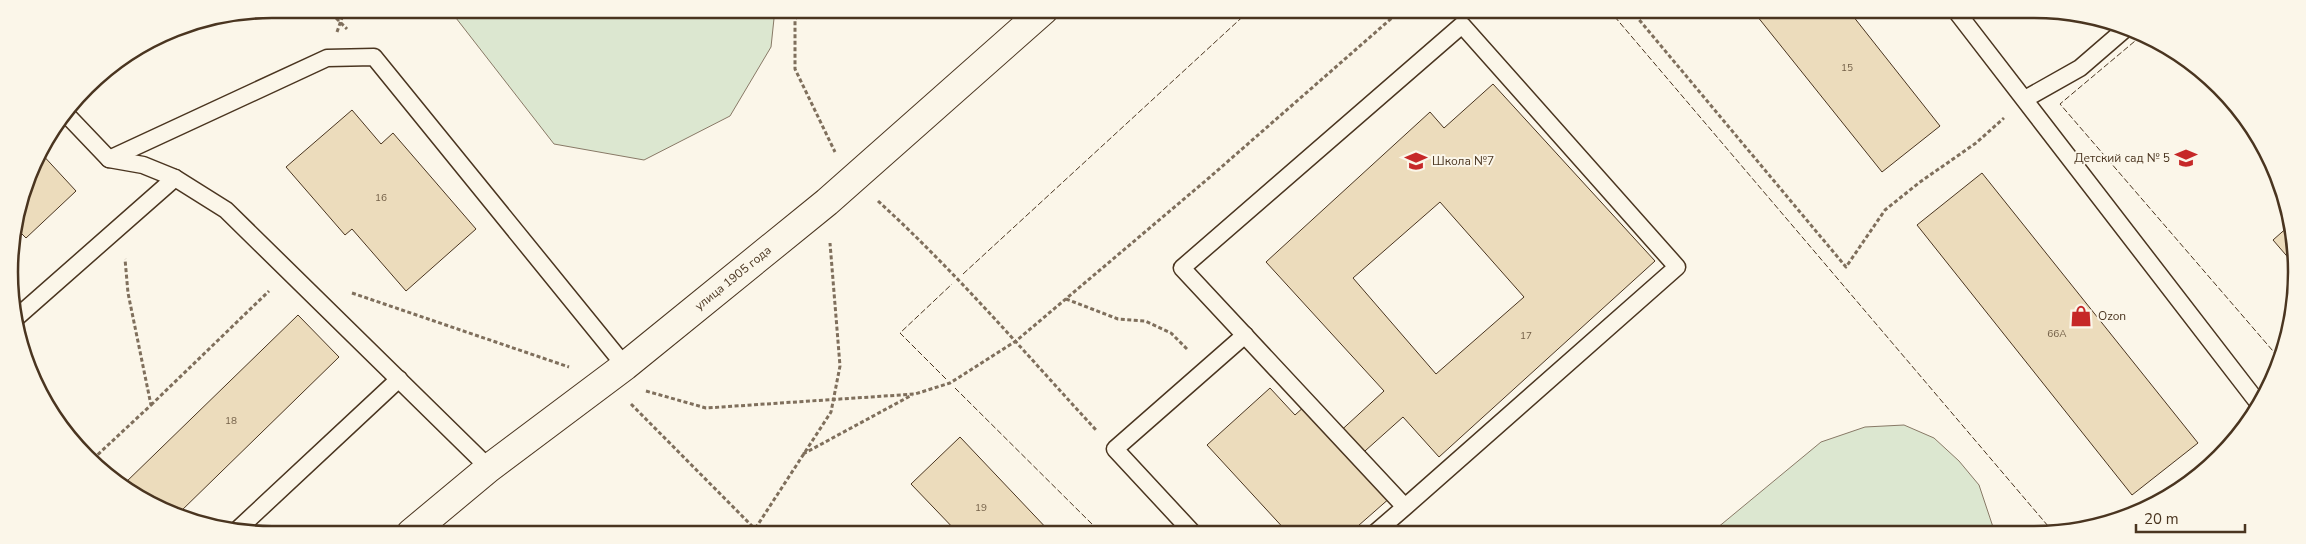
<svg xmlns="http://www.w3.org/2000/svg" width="2306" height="544" viewBox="0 0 2306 544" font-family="'Nunito Sans',sans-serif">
	<rect width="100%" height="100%" fill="#fbf6e9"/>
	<!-- green -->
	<g fill="#dce7d0" stroke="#887966">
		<path d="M449 9H775L771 47 730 116 644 160 554 144Z"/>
		<path d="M1904 425 1934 438 1959 461 1979 485 1995 533H1711L1821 442 1865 427Z"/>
	</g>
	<!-- building -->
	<g fill="#ecdcbc" stroke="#4a3520" fill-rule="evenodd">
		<path d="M1753 11H1849L1940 126 1882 172Z"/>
		<path d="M1493 84 1655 261 1439 457 1403 417 1356 459 1391 497 1350 533H1288L1207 445 1270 388 1295 415 1306 405 1335 436 1384 391 1266 262 1430 112 1444 128ZM1440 202 1524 297 1436 374 1353 278Z"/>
		<path d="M352 110 381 144 393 133 476 229 406 291 352 229 345 235 286 167Z"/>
		<path d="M39 151 76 191 26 238 16 228 36 156Z"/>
		<path d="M1982 173 2198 443 2132 495 1917 225Z"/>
		<path d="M2290 225 2292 262 2273 240Z"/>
		<path d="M298 315 339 357 179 513 140 500 123 485Z"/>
		<path d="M960 437 1051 533H958L911 484Z"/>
	</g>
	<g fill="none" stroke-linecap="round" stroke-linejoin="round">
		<!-- lane casing -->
		<g stroke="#4a3520" stroke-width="19">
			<g id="lane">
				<path d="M1956 11 2259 404"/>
				<path d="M2025 99 2080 68 2124 30"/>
				<path d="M67 115 109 159 143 165 175 178 226 210 489 468"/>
				<path d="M109 159 327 58 374 57 625 366"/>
				<path d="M16 318 175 178"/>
				<path d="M235 532 399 379"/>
				<path d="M1193 533 1115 449 1245 335"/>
				<path d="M1375 533 1405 507 1677 267 1462 25 1182 268 1405 507"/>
			</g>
		</g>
		<!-- street casing -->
		<g stroke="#4a3520" stroke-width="30">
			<path id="street" d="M411 533 489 468 625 366 827 202 1044 10"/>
		</g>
		<!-- path -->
		<g stroke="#7f6f5c" stroke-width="3" stroke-dasharray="4 2.5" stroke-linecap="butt">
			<path d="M327 9 347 29"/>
			<path d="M799 9 795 20V69L835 152"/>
			<path d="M1631 10 1846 267 1885 210 1920 182 1976 143 2004 118"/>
			<path d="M337 32 345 9"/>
			<path d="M878 201C956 272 1025 353 1096 430"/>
			<path d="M352 293 569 367"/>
			<path d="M1066 299 1118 319 1145 321 1171 333 1187 349"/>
			<path d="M646 391 706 408 915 394 950 383 1016 341 1210 177 1401 10"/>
			<path d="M631 404 755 529"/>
			<path d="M151 405 269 291"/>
			<path d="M803 454 912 395"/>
			<path d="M93 459 151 405 128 293 125 259"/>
			<path d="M759 533 755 529 831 412 840 366 830 243"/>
		</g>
		<!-- lane -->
		<use href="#lane" stroke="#fbf6e9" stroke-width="16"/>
		<!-- street -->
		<use href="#street" stroke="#fbf6e9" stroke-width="28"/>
		<!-- fence -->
		<g stroke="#4a3520" stroke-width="1" stroke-dasharray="6 2.5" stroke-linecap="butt">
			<path d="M1609 10 2054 533"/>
			<path d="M2141 36 2060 104 2279 358"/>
			<path d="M963 274 1250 10"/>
			<path d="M946 379 900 333 952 284"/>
			<path d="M955 388 1101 533"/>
		</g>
	</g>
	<!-- icons -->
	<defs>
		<g id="school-bare" transform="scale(1.725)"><path d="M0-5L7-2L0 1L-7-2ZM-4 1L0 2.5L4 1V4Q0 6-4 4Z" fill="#c62828" stroke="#fbf6e9" stroke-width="2.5" paint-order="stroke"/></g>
		<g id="shop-bare" transform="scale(1.725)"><path d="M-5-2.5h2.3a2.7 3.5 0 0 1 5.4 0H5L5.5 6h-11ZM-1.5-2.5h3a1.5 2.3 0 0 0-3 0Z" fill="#c62828" stroke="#fbf6e9" stroke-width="2.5" paint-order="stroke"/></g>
	</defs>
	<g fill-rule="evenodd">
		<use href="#school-bare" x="2186" y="158"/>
		<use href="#school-bare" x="1416" y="161"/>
		<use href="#shop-bare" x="2081" y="316"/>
	</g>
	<g text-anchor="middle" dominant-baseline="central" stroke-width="4" stroke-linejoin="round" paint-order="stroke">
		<!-- number labels -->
		<g font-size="10" fill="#725f47">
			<text x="1847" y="68">15</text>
			<text x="381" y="198">16</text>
			<text x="2057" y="334">66А</text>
			<text x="1526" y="336">17</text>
			<text x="231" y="421">18</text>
			<text x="981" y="508">19</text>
		</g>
		<!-- poi labels -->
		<g font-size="12" fill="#4a3520" stroke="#fbf6e9" text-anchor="start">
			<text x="2170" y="158" text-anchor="end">Детский сад № 5</text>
			<text x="1432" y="161">Школа №7</text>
			<text x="2098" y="316">Ozon</text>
		</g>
		<!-- street labels -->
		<g font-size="12" fill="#4a3520" stroke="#fbf6e9">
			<text transform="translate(733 278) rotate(-39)">улица 1905 года</text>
		</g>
	</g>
	<!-- crop -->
	<path d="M0 0H2306V544H0ZM272 18H2034A254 254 0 0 1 2288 272V272A254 254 0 0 1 2034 526H272A254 254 0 0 1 18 272V272A254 254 0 0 1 272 18Z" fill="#fbf6e9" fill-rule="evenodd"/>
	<path fill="none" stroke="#4a3520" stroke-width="2.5" d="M272 18H2034A254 254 0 0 1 2288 272V272A254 254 0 0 1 2034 526H272A254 254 0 0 1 18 272V272A254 254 0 0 1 272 18Z"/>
	<!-- scale -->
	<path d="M2136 524v8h109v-8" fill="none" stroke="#4a3520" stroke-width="2.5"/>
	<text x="2144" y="524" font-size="15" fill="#4a3520" stroke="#fbf6e9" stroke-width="4" paint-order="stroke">20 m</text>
</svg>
